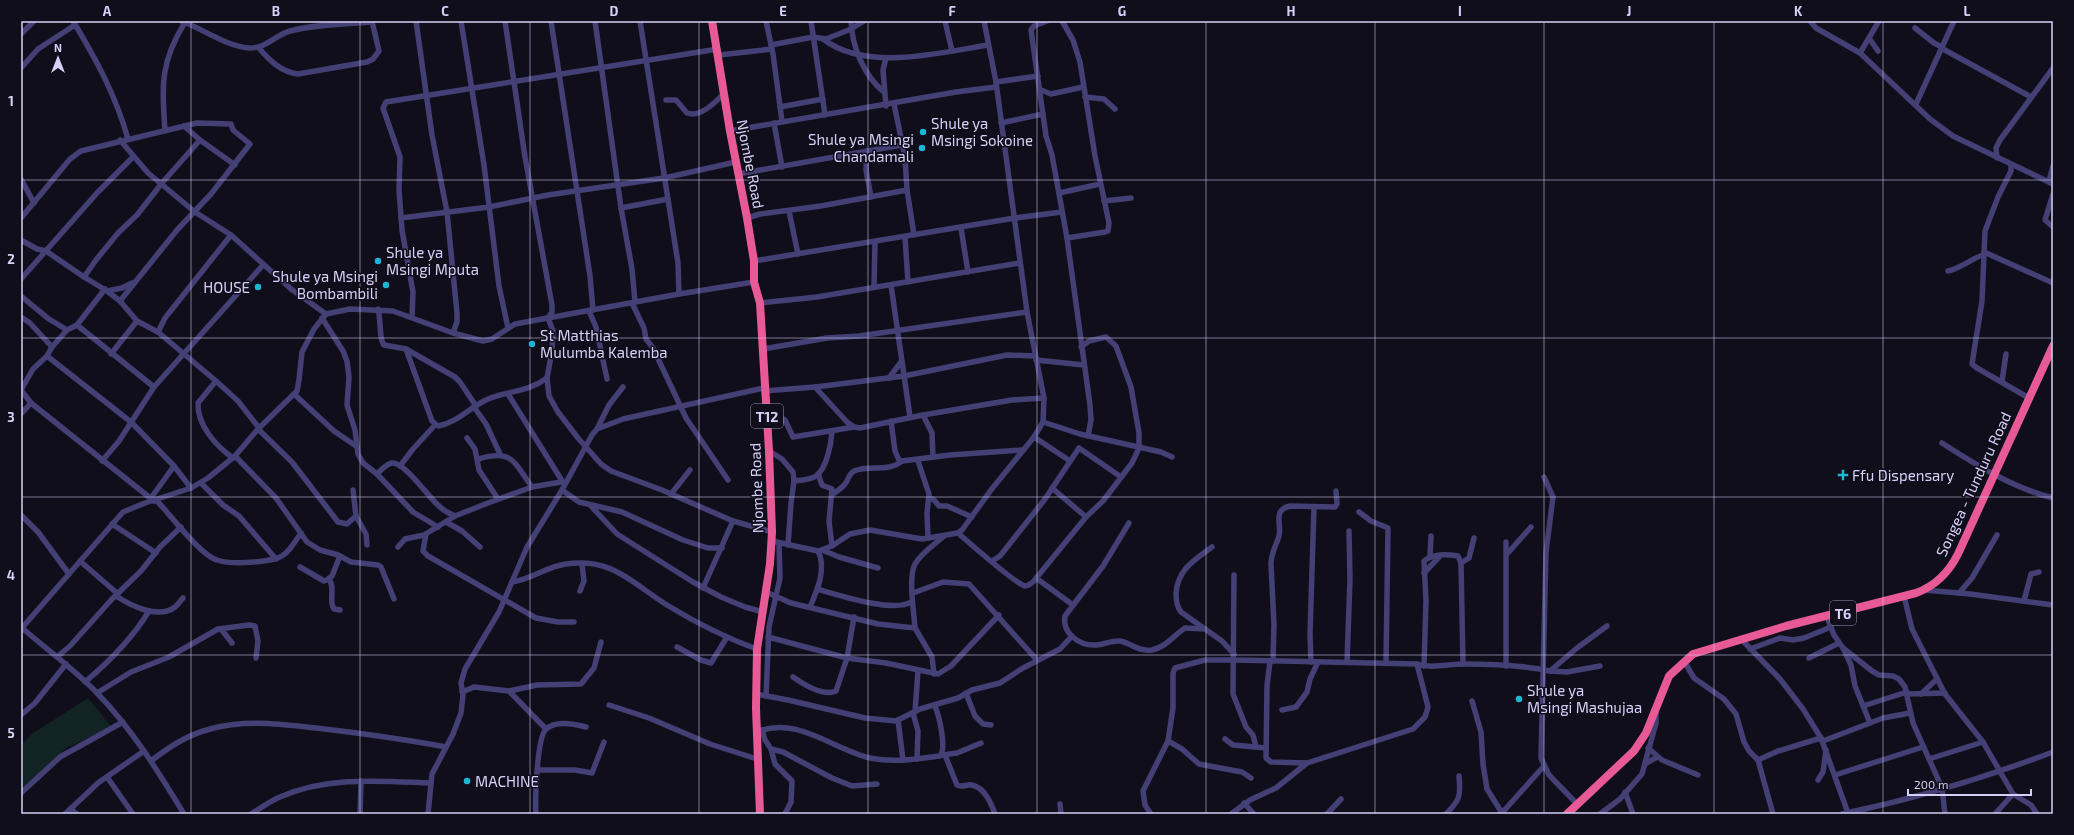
<svg xmlns="http://www.w3.org/2000/svg" width="2074" height="835" viewBox="0 0 2074 835" font-family="'Exo 2',sans-serif">
	<rect width="100%" height="100%" fill="#110e1b"/>
	<!-- green -->
	<path fill="#122324" d="M88 698 112 727 66 748 21 793V745L32 734Z"/>
	<g fill="none" stroke-linecap="round" stroke-linejoin="round">
		<!-- minor -->
		<g stroke="#443f74" stroke-width="5.5">
			<path d="M73 21C96 59 116 96 128 139"/>
			<path d="M181 21C204 29 225 46 249 48 266 49 275 35 290 31 317 24 345 24 372 22"/>
			<path d="M416 21 432 135 447 212 457 313V322L453 333"/>
			<path d="M461 21 484 165 499 286 508 328"/>
			<path d="M505 21 525 157 552 305V312L548 318 553 331 552 351 547 378 549 396 558 412 578 438 601 464 611 471 662 490 733 521 772 532"/>
			<path d="M551 21 590 276 593 310"/>
			<path d="M595 21 621 208 632 269 635 302"/>
			<path d="M640 21 678 263 679 294"/>
			<path d="M766 21 773 54 782 121"/>
			<path d="M811 21 825 115"/>
			<path d="M851 21C852 47 864 76 884 92"/>
			<path d="M945 21 952 51"/>
			<path d="M1047 21 1034 26 1031 30 1046 136 1052 155 1067 238 1090 405 1091 420 1088 436"/>
			<path d="M1062 21 1073 40 1080 62 1095 156 1109 223 1108 231 1105 232 1067 238"/>
			<path d="M1810 21 1816 28 1860 53 1930 119 1953 136 2053 184"/>
			<path d="M1915 28 1934 43 1942 47"/>
			<path d="M21 34 34 21"/>
			<path d="M1869 38 1878 51"/>
			<path d="M823 39C866 72 939 53 988 45"/>
			<path d="M771 45 813 37 826 39 851 29 864 21"/>
			<path d="M259 48C269 60 281 72 298 74L367 62 373 59 379 51 372 21"/>
			<path d="M1941 48 2031 97"/>
			<path d="M1860 53 1879 21"/>
			<path d="M719 55 772 49"/>
			<path d="M21 68 38 49 75 25"/>
			<path d="M996 82 1038 76"/>
			<path d="M1041 90 1051 94 1083 87"/>
			<path d="M1085 97 1104 99 1115 109"/>
			<path d="M666 100H676L687 113C700 118 716 102 724 93"/>
			<path d="M894 104 905 157 907 190 914 235"/>
			<path d="M1916 104 1954 21"/>
			<path d="M886 106 883 70 886 58"/>
			<path d="M780 107 823 99"/>
			<path d="M774 123 782 167"/>
			<path d="M1001 123 1043 114"/>
			<path d="M184 126 200 140 235 165"/>
			<path d="M165 131C162 84 160 63 185 22"/>
			<path d="M730 131 956 92 996 87"/>
			<path d="M120 140 148 173 195 212 231 235 291 289 326 314"/>
			<path d="M867 151 866 170 871 197"/>
			<path d="M1997 158 1996 148 2000 140 2053 68"/>
			<path d="M2011 164V171L1998 197 1985 231 1982 301 1972 364 1977 368 2029 398"/>
			<path d="M738 174 902 145"/>
			<path d="M21 179 34 203"/>
			<path d="M2049 181 2053 166"/>
			<path d="M1059 193 1100 184"/>
			<path d="M2053 194 2045 220 2053 227"/>
			<path d="M1104 201 1131 198"/>
			<path d="M621 208 668 199"/>
			<path d="M789 211 798 254"/>
			<path d="M21 218 70 159 81 151 197 123 231 124 233 130 250 144 211 194 177 230 120 301"/>
			<path d="M401 218 489 207 548 195 664 178 736 162"/>
			<path d="M747 218 760 214 821 206 907 190"/>
			<path d="M961 228 968 272"/>
			<path d="M905 237 908 282"/>
			<path d="M21 240 37 249 46 251 84 277 107 291 120 301 137 321 158 332 216 381 238 401 259 428"/>
			<path d="M1984 252 2053 283"/>
			<path d="M754 261 1015 218 1062 212"/>
			<path d="M1948 271C1961 268 1971 259 1983 255"/>
			<path d="M84 277 96 260 118 233 137 215 162 183 200 140"/>
			<path d="M21 279 97 193 133 157"/>
			<path d="M891 285 910 417"/>
			<path d="M874 287 875 242"/>
			<path d="M107 291 122 288 132 283"/>
			<path d="M21 296 49 319 67 330"/>
			<path d="M632 303 644 328 646 339 653 348 686 418 728 480"/>
			<path d="M760 303 817 297 1020 263"/>
			<path d="M378 309C381 318 379 340 384 345L406 349 455 377 460 382 476 406"/>
			<path d="M589 311 596 327 607 379"/>
			<path d="M21 317 30 323 52 347"/>
			<path d="M412 317 413 292 402 230 399 190 400 157 383 108 386 102 718 49"/>
			<path d="M322 318 343 351 347 361 349 377 347 405 355 430 358 454 363 463 377 474 413 512 438 527"/>
			<path d="M77 325 154 387"/>
			<path d="M158 332 165 318 231 235"/>
			<path d="M406 349 432 421 438 426C456 423 468 409 484 401 505 390 525 394 547 378"/>
			<path d="M763 349 827 338 859 336 1027 312"/>
			<path d="M111 354 137 321"/>
			<path d="M47 356 131 422 174 466 191 488"/>
			<path d="M1036 360 1084 365"/>
			<path d="M889 378 901 362"/>
			<path d="M216 381 198 403C197 425 216 446 233 458"/>
			<path d="M2002 381 2006 354"/>
			<path d="M815 387 847 422 854 427 860 428 923 415 1012 400 1044 398"/>
			<path d="M21 390 31 403 154 501"/>
			<path d="M21 390 33 369 47 356 52 347 67 330 77 325 105 289"/>
			<path d="M764 391 815 387 904 376 1007 355 1035 356"/>
			<path d="M294 394 334 431 356 446"/>
			<path d="M508 394 564 484"/>
			<path d="M474 407 486 424 500 454"/>
			<path d="M766 408 785 420 793 437 854 427"/>
			<path d="M21 414 31 403"/>
			<path d="M923 415 932 433 933 457"/>
			<path d="M891 421 895 451 899 460 902 461 950 455 1022 450"/>
			<path d="M1043 422 1080 434 1161 452 1172 457"/>
			<path d="M258 429 292 462 338 522 347 524 356 516"/>
			<path d="M597 429 609 405 623 387"/>
			<path d="M1034 437 1070 461"/>
			<path d="M467 438 475 449 479 470 498 499"/>
			<path d="M1942 443C1976 465 2013 488 2053 498"/>
			<path d="M769 451 782 459 793 472 794 481 791 503 788 545"/>
			<path d="M235 456 276 498 307 542 320 550 338 555 351 562 378 565 381 567 394 599"/>
			<path d="M478 459C513 449 513 461 532 487"/>
			<path d="M102 461 119 441 154 387 263 265"/>
			<path d="M918 461 929 494 927 513 928 538"/>
			<path d="M400 466 413 449 435 425"/>
			<path d="M377 474C381 470 386 464 392 463 405 462 429 498 439 506 443 511 449 513 455 516"/>
			<path d="M818 474 822 485 832 489 829 521 832 546"/>
			<path d="M1544 477 1553 497 1546 552 1541 758 1549 775 1578 805"/>
			<path d="M794 481C802 480 810 480 816 476 827 468 831 444 832 432"/>
			<path d="M201 483 223 505 239 516 276 559"/>
			<path d="M1052 488 1086 517"/>
			<path d="M353 490 356 516 366 534 367 545"/>
			<path d="M562 490 579 502 622 512 683 540 708 548H722"/>
			<path d="M671 494 690 470"/>
			<path d="M833 494C837 491 842 488 845 484 849 479 848 475 854 471 869 464 888 473 902 461"/>
			<path d="M151 498 174 466"/>
			<path d="M930 498 934 500 939 506H947L972 517"/>
			<path d="M156 500C170 514 200 555 217 560 229 564 243 563 254 562 284 559 284 558 301 533"/>
			<path d="M591 506 617 534 693 582 721 597 745 607 763 612"/>
			<path d="M1359 512 1371 521 1388 528 1386 663"/>
			<path d="M21 515 38 532 69 574"/>
			<path d="M446 522 462 531 480 547"/>
			<path d="M1129 523 1103 566 1065 616C1062 633 1079 646 1096 645 1104 645 1112 640 1120 641 1131 643 1139 652 1152 650 1166 647 1173 636 1185 628L1205 629"/>
			<path d="M112 524 156 553"/>
			<path d="M958 533C967 541 1016 584 1025 586 1028 586 1030 584 1033 582L1086 517 1103 501 1132 463 1139 448V433L1131 387 1116 346 1106 337 1089 341 1081 347"/>
			<path d="M426 534 423 551 428 556 536 618 558 622H574"/>
			<path d="M772 541 818 551 832 546 850 534 870 530 922 539 958 533 962 530 991 490 1034 437 1043 422 1044 398 1027 312 996 82 984 21"/>
			<path d="M398 547 405 539 424 535 455 516 488 503 532 487 561 482"/>
			<path d="M1212 547C1194 560 1177 570 1176 594 1176 601 1177 607 1181 612L1222 641 1234 654"/>
			<path d="M822 550 839 557 878 568"/>
			<path d="M1507 554 1531 527"/>
			<path d="M1430 556 1431 536"/>
			<path d="M80 561 118 594"/>
			<path d="M992 561 1000 556 1045 499 1079 448 1121 477"/>
			<path d="M1461 563 1469 558 1474 538"/>
			<path d="M300 567 324 581 327 580 332 576 340 556"/>
			<path d="M1424 573 1439 557"/>
			<path d="M1234 575 1233 694 1246 727 1253 735 1256 747"/>
			<path d="M1036 578 1073 605"/>
			<path d="M329 579C336 589 328 600 334 609L340 610"/>
			<path d="M512 582C532 579 548 566 566 564 614 558 630 582 667 605 695 622 726 638 757 649"/>
			<path d="M703 588 733 521"/>
			<path d="M817 589C838 595 893 613 911 602"/>
			<path d="M1924 590 1970 594 2053 605"/>
			<path d="M580 591 584 581 582 564"/>
			<path d="M766 592 791 603 878 624 915 628 932 657 934 674"/>
			<path d="M913 593 943 582 969 584 1037 660"/>
			<path d="M1959 593 1972 578 1997 535"/>
			<path d="M116 596C130 605 158 620 175 607 178 605 180 601 183 598"/>
			<path d="M1904 596 1912 629 1945 694 1983 742 2013 794 2031 805 2037 814"/>
			<path d="M2024 601 2031 574 2039 572"/>
			<path d="M810 607C817 591 827 568 818 551"/>
			<path d="M1827 617 1834 635 1843 648 1872 671 1879 675 1893 676 1899 679 1905 687 1913 723 1942 788 1945 814"/>
			<path d="M21 627C46 649 74 669 97 693 132 729 158 771 184 814"/>
			<path d="M915 628C914 613 908 577 915 564 921 553 935 544 944 536"/>
			<path d="M21 629 123 512 145 503 191 488 208 478 235 456 258 429 297 391 299 380 302 352 314 329 326 314 350 309 393 311 453 333 483 341 492 339 515 324 679 294 754 282"/>
			<path d="M221 629 232 643"/>
			<path d="M768 637 847 658 886 663 938 674 951 666 999 615"/>
			<path d="M1741 639 1780 679 1803 709 1821 738 1848 813"/>
			<path d="M677 647 701 660 711 663 727 637"/>
			<path d="M1843 648 1851 665 1855 686 1870 723"/>
			<path d="M1750 649 1780 638 1793 640 1804 638 1831 627"/>
			<path d="M57 657 70 646 112 599 141 571 160 547 181 527"/>
			<path d="M1809 658 1839 643"/>
			<path d="M1270 661 1267 686 1266 758 1271 762 1307 763"/>
			<path d="M1273 661 1274 625 1271 564C1271 553 1276 546 1279 536 1282 525 1272 510 1290 506L1335 507 1337 504 1336 491"/>
			<path d="M1684 661 1694 678 1724 699 1736 714 1744 742 1749 751 1758 760 1773 814"/>
			<path d="M1311 662 1310 635 1314 507"/>
			<path d="M1347 662 1350 579 1349 531"/>
			<path d="M1424 666 1426 601 1424 561C1433 553 1447 554 1458 556L1461 563 1463 664"/>
			<path d="M1506 666V542"/>
			<path d="M1550 671 1567 672 1600 666"/>
			<path d="M793 677C803 684 823 697 836 691L847 658 854 617"/>
			<path d="M85 682C110 661 132 639 149 611"/>
			<path d="M509 691 546 729"/>
			<path d="M462 692 474 687 509 691 537 685 581 684 594 668 601 642"/>
			<path d="M97 693 131 672 169 657 218 629 249 625 255 626 258 641 256 658"/>
			<path d="M966 693 975 716 983 724 991 725"/>
			<path d="M756 694 788 700 865 718 896 721 920 709 958 698 972 690 1000 683 1023 668 1060 649 1072 636"/>
			<path d="M1907 694 1945 693"/>
			<path d="M1921 694 1937 679"/>
			<path d="M766 696 769 627 780 578 779 543"/>
			<path d="M1472 701 1481 732 1483 764 1487 789 1502 813"/>
			<path d="M609 705 649 718 710 744 757 759"/>
			<path d="M1863 706 1907 692"/>
			<path d="M1282 710 1296 707 1307 692 1310 679 1318 662"/>
			<path d="M915 712 918 671"/>
			<path d="M913 713 918 731 917 759"/>
			<path d="M21 715 35 703 66 664"/>
			<path d="M898 720 903 760"/>
			<path d="M762 730 765 740 771 749 783 752 832 778 852 786 877 784"/>
			<path d="M757 732C796 715 834 750 870 758 893 763 917 759 940 756 947 748 939 716 935 706"/>
			<path d="M1225 739 1233 745 1266 748"/>
			<path d="M1168 741 1182 749 1199 764 1242 772 1251 778"/>
			<path d="M1823 741 1883 718 1910 713"/>
			<path d="M1648 748 1662 760 1698 775"/>
			<path d="M771 749 775 764 792 781 791 802 785 814"/>
			<path d="M942 755 957 753 981 743"/>
			<path d="M945 755 957 785C962 788 967 784 972 785 985 788 991 803 995 814"/>
			<path d="M1929 759 1983 742"/>
			<path d="M1758 760 1778 751 1821 738"/>
			<path d="M151 761C169 747 187 735 210 729 245 719 280 724 316 728 359 733 403 739 446 747"/>
			<path d="M1645 764 1657 757"/>
			<path d="M538 770H575L592 773 604 742"/>
			<path d="M1835 775 1923 747"/>
			<path d="M107 777 133 814"/>
			<path d="M1818 780 1823 772 1826 750"/>
			<path d="M1625 792 1633 814"/>
			<path d="M21 793 60 757 123 722"/>
			<path d="M1244 803 1254 814"/>
			<path d="M1060 804 1061 814"/>
			<path d="M70 809 77 814"/>
			<path d="M65 814 98 783 144 751"/>
			<path d="M251 814C261 808 270 801 280 797 328 776 380 781 430 783"/>
			<path d="M360 814 361 781"/>
			<path d="M428 814 432 774 453 734 461 713 463 695 461 683 465 669 499 612 527 547 562 490 592 435 597 429 623 419 764 388"/>
			<path d="M536 814C535 800 537 737 546 729 556 720 575 724 586 727"/>
			<path d="M1151 814 1145 805 1143 791 1168 741 1173 708V673L1175 668 1205 660H1234L1417 664C1431 669 1448 664 1463 664 1492 664 1522 665 1550 671L1577 648 1607 626"/>
			<path d="M1231 814 1250 800 1276 788 1307 763 1413 729 1425 717 1428 707 1417 664"/>
			<path d="M1327 814 1341 799"/>
			<path d="M1446 814C1460 800 1461 796 1459 776"/>
			<path d="M1501 814 1544 766"/>
			<path d="M1600 814 1620 799 1642 774 1656 723V710"/>
			<path d="M1842 814C1914 799 1984 778 2053 752"/>
			<path d="M1995 814 2013 794"/>
		</g>
		<!-- highway -->
		<g stroke="#e85a95" stroke-width="8">
			<path d="M712 21 730 131 747 218 754 261V282L760 303 769 451 772 532 770 564 757 649 756 708 760 814"/>
			<path d="M1567 814 1634 751 1646 733 1669 676 1693 654 1786 626 1916 593C1935 586 1949 572 1958 554L2053 346"/>
		</g>
	</g>
	<!-- grid -->
	<path fill="none" stroke="#d6cff8" stroke-width="1" stroke-opacity="0.55" d="M191 21V814M360 21V814M530 21V814M699 21V814M868 21V814M1037 21V814M1206 21V814M1375 21V814M1544 21V814M1714 21V814M1883 21V814M21 180H2053M21 338H2053M21 497H2053M21 655H2053"/>
	<!-- markers -->
	<g fill="#1eb6d4" stroke="#110e1b" stroke-width="1.5">
		<circle cx="923" cy="132" r="4"/>
		<circle cx="922" cy="148" r="4"/>
		<circle cx="378" cy="261" r="4"/>
		<circle cx="386" cy="285" r="4"/>
		<circle cx="258" cy="287" r="4"/>
		<circle cx="532" cy="344" r="4"/>
		<path d="M1841 469h4v4h4v4h-4v4h-4v-4h-4v-4h4z"/>
		<circle cx="1519" cy="699" r="4"/>
		<circle cx="467" cy="781" r="4"/>
	</g>
	<g text-anchor="middle" dominant-baseline="central" stroke-width="3" stroke-linejoin="round" paint-order="stroke">
		<!-- shield labels -->
		<g fill="#110e1b" stroke="#9b95b6" stroke-width="1">
			<rect x="751" y="404" width="32" height="24" rx="3"/>
			<rect x="1830" y="601" width="26" height="24" rx="3"/>
		</g>
		<g font-size="14" font-weight="bold" fill="#d6cff8">
			<text x="767" y="416">T12</text>
			<text x="1843" y="613">T6</text>
		</g>
		<!-- poi labels -->
		<g font-size="15" fill="#d6cff8" stroke="#110e1b" text-anchor="start">
			<text x="931" y="123">Shule ya<tspan x="931" dy="17">Msingi Sokoine</tspan></text>
			<text x="914" y="139" text-anchor="end">Shule ya Msingi<tspan x="914" dy="17">Chandamali</tspan></text>
			<text x="386" y="252">Shule ya<tspan x="386" dy="17">Msingi Mputa</tspan></text>
			<text x="378" y="276" text-anchor="end">Shule ya Msingi<tspan x="378" dy="17">Bombambili</tspan></text>
			<text x="250" y="287" text-anchor="end">HOUSE</text>
			<text x="540" y="335">St Matthias<tspan x="540" dy="17">Mulumba Kalemba</tspan></text>
			<text x="1852" y="475">Ffu Dispensary</text>
			<text x="1527" y="690">Shule ya<tspan x="1527" dy="17">Msingi Mashujaa</tspan></text>
			<text x="475" y="781">MACHINE</text>
		</g>
		<!-- street labels -->
		<g font-size="15" fill="#d6cff8" stroke="#110e1b">
			<text transform="translate(751 164) rotate(79)">Njombe Road</text>
			<text transform="translate(1973 484) rotate(-65)">Songea - Tunduru Road</text>
			<text transform="translate(756 488) rotate(-92)">Njombe Road</text>
		</g>
	</g>
	<!-- border -->
	<rect width="2074" height="835" fill="none" stroke="#110e1b" stroke-width="44"/>
	<!-- north arrow -->
	<g transform="translate(58 58)" stroke="#110e1b" stroke-width="3" paint-order="stroke">
	<path d="M0-3L7 15L0 10L-7 15Z" fill="#d6cff8"/>
	<text y="-6" font-size="11" font-weight="bold" text-anchor="middle" fill="#d6cff8">N</text>
	</g>
	<!-- scale -->
	<path d="M1908 789v6h123v-6" fill="none" stroke="#d6cff8" stroke-width="2"/>
	<text x="1914" y="789" font-size="12" fill="#d6cff8" stroke="#110e1b" stroke-width="3" paint-order="stroke">200 m</text>
	<rect x="22" y="22" width="2030" height="791" fill="none" stroke="#d6cff8" stroke-width="1.5"/>
	<g font-size="13" text-anchor="middle" font-weight="bold" fill="#d6cff8">
		<text x="107" y="16">A</text>
		<text x="276" y="16">B</text>
		<text x="445" y="16">C</text>
		<text x="614" y="16">D</text>
		<text x="783" y="16">E</text>
		<text x="952" y="16">F</text>
		<text x="1122" y="16">G</text>
		<text x="1291" y="16">H</text>
		<text x="1460" y="16">I</text>
		<text x="1629" y="16">J</text>
		<text x="1798" y="16">K</text>
		<text x="1967" y="16">L</text>
		<text x="11" y="106">1</text>
		<text x="11" y="264">2</text>
		<text x="11" y="422">3</text>
		<text x="11" y="580">4</text>
		<text x="11" y="738">5</text>
	</g>
</svg>
